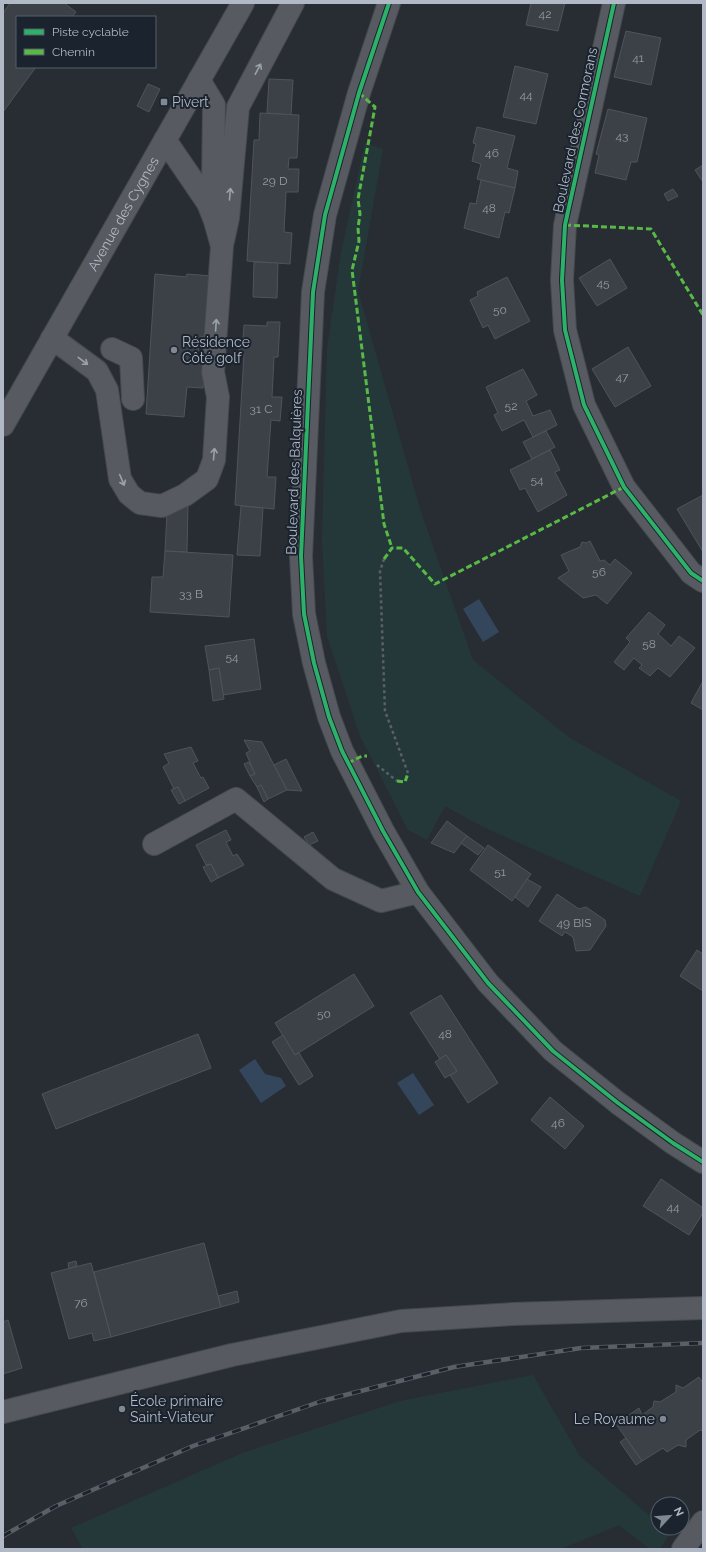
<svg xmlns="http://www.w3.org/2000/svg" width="706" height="1552" viewBox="0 0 706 1552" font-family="Raleway,sans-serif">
	<rect width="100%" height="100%" fill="#272d33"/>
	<!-- green -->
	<g fill="#24383a">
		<path d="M365 143 383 149 358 291 420 509 473 660 570 738 681 801 640 896 481 826 445 806 427 840 408 830 360 736 327 636 322 540 327 348 341 253Z"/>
		<path d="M533 1375 579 1455 658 1523V1528H663L670 1533 660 1549H650L619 1525 561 1549H83L71 1528 245 1452 400 1401Z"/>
	</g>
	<!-- water -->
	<g fill="#34465c">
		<path d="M479 599 499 632 483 642 463 609Z"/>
		<path d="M255 1059 265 1074 281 1078 286 1086 261 1103 239 1070Z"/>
		<path d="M413 1073 434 1105 419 1115 397 1083Z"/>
	</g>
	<!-- building -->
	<g fill="#3c4147" stroke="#4f545b">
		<path d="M10 3H64L76 12 72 17H17V67H36L3 112V13Z"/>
		<path d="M531 3H565L558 31 526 25Z"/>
		<path d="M626 31 661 38 651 85 614 77Z"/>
		<path d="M515 66 548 74 536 124 503 117Z"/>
		<path d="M269 79 293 80 291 115 267 113Z"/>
		<path d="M148 84 160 89 149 112 137 106Z"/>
		<path d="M608 109 647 118 637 162H631L626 180 595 173 599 155 596 154Z"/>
		<path d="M260 113 299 115 297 158H289L288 169H299L298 192H286L284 232 292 233 290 264 247 261 254 140H259Z"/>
		<path d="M477 127 515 136 507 168 518 171 515 188 477 179 481 164 472 161 476 144 473 143Z"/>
		<path d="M703 165V182L695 170Z"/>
		<path d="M481 180 515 188 509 213 505 212 499 238 464 228 470 203 476 204Z"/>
		<path d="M673 189 678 196 668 201 664 194Z"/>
		<path d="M610 259 627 288 597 306 579 278Z"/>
		<path d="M254 262 278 263 277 298 253 297Z"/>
		<path d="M155 274 186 277 187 274 212 276 208 337 198 336 199 355 205 356 203 388 187 387 184 417 146 414Z"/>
		<path d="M507 277 530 321 495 339 488 325 483 328 470 300 478 296 477 292Z"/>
		<path d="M267 322H280L278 357H274L272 397H282L280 421 271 420 267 477H276L274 509 235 505 244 354 239 353 240 340H243L244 325 267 326Z"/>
		<path d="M628 347 651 386 615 407 592 369Z"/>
		<path d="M523 369 537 395 526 401 533 416 550 410 557 425 533 437 524 420 502 431 494 415 498 413 486 387Z"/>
		<path d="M546 431 555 447 532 459 523 442Z"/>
		<path d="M550 450 560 470 555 472 567 495 538 512 525 488 520 490 510 470Z"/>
		<path d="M703 495V552L677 509Z"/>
		<path d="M188 504 187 552 165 551 167 513 180 510Z"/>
		<path d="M241 506 263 508 260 556 237 555Z"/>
		<path d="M590 541 600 561 604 560 610 565 615 559 632 573 607 604 596 595 583 598 558 578 569 571 561 555 580 547 582 542 586 543Z"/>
		<path d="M165 551 233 555 229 617 150 612 152 577H163Z"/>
		<path d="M649 612 665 625 658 634 671 646 679 636 695 648 670 677 658 668 650 676 639 668 642 665 634 658 624 670 614 662 630 642 626 638Z"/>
		<path d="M254 639 261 689 223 695 219 668 209 670 205 646Z"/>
		<path d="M219 668 224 699 213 701 209 670Z"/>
		<path d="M703 681V710L691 703Z"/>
		<path d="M244 740 262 742 287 790 268 799 261 785 257 787 250 776 255 774 246 753 250 751Z"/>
		<path d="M191 747 198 761 193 763 201 778 203 777 209 788 185 801 178 787 174 789 163 767 169 763 164 754Z"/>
		<path d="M286 759 302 791 287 790 274 765Z"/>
		<path d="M249 762 255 774 250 776 244 764Z"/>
		<path d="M261 785 268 799 264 802 257 787Z"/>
		<path d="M178 787 185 801 179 804 171 790Z"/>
		<path d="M447 821 467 836 454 853 431 843Z"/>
		<path d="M226 830 231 840 226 842 233 856 237 854 244 865 218 878 211 864 206 865 196 845Z"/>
		<path d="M313 832 318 841 309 845 304 837Z"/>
		<path d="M467 836 484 848 478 855 461 843Z"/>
		<path d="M488 845 531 874 512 901 470 870Z"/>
		<path d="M211 864 218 878 211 882 203 867Z"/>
		<path d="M527 879 541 887 528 907 515 897Z"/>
		<path d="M557 894 579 909 586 907 605 920 606 926 590 950 576 951 573 937 565 932 562 936 539 921Z"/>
		<path d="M697 950 703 954V991L680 976Z"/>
		<path d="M354 974 374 1006 295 1055 275 1023Z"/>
		<path d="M441 995 498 1083 468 1103 450 1075 457 1071 446 1055 440 1059 410 1013Z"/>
		<path d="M198 1034 211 1068 56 1129 42 1094Z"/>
		<path d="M283 1035 295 1055 299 1053 313 1076 299 1085 272 1042Z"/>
		<path d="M446 1055 457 1071 445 1078 435 1062Z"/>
		<path d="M550 1097 584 1126 565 1149 531 1120Z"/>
		<path d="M661 1179 703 1208V1213L689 1235 643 1206Z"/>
		<path d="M204 1243 221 1307 111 1337 94 1272Z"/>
		<path d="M76 1261 77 1266 69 1269 68 1263Z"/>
		<path d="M91 1263 111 1337 94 1341 92 1333 69 1339 51 1273Z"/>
		<path d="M237 1291 239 1302 221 1307 218 1296Z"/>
		<path d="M8 1320 22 1368 3 1374V1322Z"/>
		<path d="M699 1377 703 1383V1431L700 1430 686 1440V1447L678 1445 667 1452 663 1448 642 1461 616 1424 639 1408 642 1415 653 1407 654 1401 660 1402 676 1392V1385L683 1388Z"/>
		<path d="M626 1438 642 1461 636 1465 620 1442Z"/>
	</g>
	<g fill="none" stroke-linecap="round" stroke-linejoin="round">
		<!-- minor casing -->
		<g stroke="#45494e" stroke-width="24">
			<g id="minor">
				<path d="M389 3 359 93 325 215 313 292 301 556 304 614 314 663 329 717 342 751 383 831 418 892 488 983 553 1051 618 1103 673 1143 703 1162"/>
				<path d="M614 3 565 225 562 280 565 330 584 405 624 487 691 573 703 581"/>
				<path d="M199 80 214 105 213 185 208 203"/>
				<path d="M223 241 228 218 238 107 293 3"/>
				<path d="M52 338 97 371 107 390 120 479 129 494 140 503 162 506 185 495 207 479 214 460 218 397 213 372 222 246 215 221 208 203 165 140"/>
				<path d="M112 349 131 358 133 399"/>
				<path id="s1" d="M3 425 243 3"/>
				<path d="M154 844 236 799 333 879 381 901 418 892"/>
				<path d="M3 1412 232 1355 401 1321 513 1314 703 1308"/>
				<path d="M683 1549 703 1522"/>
			</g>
		</g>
		<!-- path -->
		<g stroke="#5a6065" stroke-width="2.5" stroke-dasharray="3 3" stroke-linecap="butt">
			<path d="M384 559 380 571 385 711 408 773"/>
			<path d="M377 765 397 781"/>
		</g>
		<!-- minor -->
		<use href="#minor" stroke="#575b61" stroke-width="22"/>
		<!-- rail casing -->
		<g stroke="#5a5f65" stroke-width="4.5">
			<path id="rail" d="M3 1536 56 1506 193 1446 322 1401 454 1367 581 1348 703 1343"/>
		</g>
		<!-- rail -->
		<use href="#rail" stroke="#1a232e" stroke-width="3" stroke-dasharray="9" stroke-linecap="butt"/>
		<!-- quiet -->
		<g stroke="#58b947" stroke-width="3" stroke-dasharray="6 3" stroke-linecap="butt">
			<path d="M359 93 375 107 358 199 360 214 358 228 359 241 352 270 384 524 392 548"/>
			<path d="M565 225 651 229 703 315"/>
			<path d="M384 559 392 548H403L435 584 624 487"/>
			<path d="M348 763 362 756H367"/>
			<path d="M397 781 405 782 408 773"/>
		</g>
		<!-- cycleway casing -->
		<g stroke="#1a232e" stroke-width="6">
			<g id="cycleway">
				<path d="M389 3 359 93 325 215 313 292 301 556 304 614 314 663 329 717 342 751 383 831 418 892 488 983 553 1051 618 1103 673 1143 703 1162"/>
				<path d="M614 3 565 225 562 280 565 330 584 405 624 487 691 573 703 581"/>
			</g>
		</g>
		<!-- cycleway -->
		<use href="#cycleway" stroke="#2db169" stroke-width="4"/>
	</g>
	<!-- one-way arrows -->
	<defs><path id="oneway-shaft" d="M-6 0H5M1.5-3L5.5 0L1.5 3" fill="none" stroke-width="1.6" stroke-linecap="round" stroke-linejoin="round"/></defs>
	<g stroke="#9aa2ac">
		<use href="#oneway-shaft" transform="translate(258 69) rotate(-62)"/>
		<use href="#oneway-shaft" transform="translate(230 194) rotate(-85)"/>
		<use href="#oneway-shaft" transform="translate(216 325) rotate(-86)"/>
		<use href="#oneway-shaft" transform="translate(83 361) rotate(37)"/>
		<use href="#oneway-shaft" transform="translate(214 454) rotate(-85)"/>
		<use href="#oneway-shaft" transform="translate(122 480) rotate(67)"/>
	</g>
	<!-- markers -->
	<g fill="#808892" stroke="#1a232e" stroke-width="1.5">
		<rect x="160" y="98" width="8" height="8" rx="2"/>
		<circle cx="174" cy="350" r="4"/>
		<circle cx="122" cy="1409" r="4"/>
		<circle cx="663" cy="1419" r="4"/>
	</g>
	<g text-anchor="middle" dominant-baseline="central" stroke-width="4" stroke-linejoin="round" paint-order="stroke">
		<!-- number labels -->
		<g font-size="12" fill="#939ba6">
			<text x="545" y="14">42</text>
			<text x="638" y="58">41</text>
			<text x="526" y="95">44</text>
			<text x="622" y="136">43</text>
			<text x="492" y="153">46</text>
			<text x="275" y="181">29 D</text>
			<text x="489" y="208">48</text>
			<text x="603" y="283">45</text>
			<text x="500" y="310">50</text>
			<text x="622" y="377">47</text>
			<text x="511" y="406">52</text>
			<text x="261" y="409">31 C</text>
			<text x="537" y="480">54</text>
			<text x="599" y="572">56</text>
			<text x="191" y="594">33 B</text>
			<text x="649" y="644">58</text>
			<text x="232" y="657">54</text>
			<text x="500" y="872">51</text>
			<text x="574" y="923">49 BIS</text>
			<text x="324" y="1014">50</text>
			<text x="445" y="1034">48</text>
			<text x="558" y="1123">46</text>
			<text x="673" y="1207">44</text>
			<text x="81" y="1303">76</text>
		</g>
		<!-- poi labels -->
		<g font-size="14" fill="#b0b9c5" stroke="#1a232e" text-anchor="start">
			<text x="172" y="102">Pivert</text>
			<text x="182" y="342">Résidence<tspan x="182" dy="16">Côté golf</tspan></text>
			<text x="130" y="1401">École primaire<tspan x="130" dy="16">Saint-Viateur</tspan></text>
			<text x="655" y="1419" text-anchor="end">Le Royaume</text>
		</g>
		<!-- street labels -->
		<g font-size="14" fill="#b0b9c5" stroke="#1a232e">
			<text transform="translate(575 130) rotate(-78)">Boulevard des Cormorans</text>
			<text stroke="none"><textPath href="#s1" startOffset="243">Avenue des Cygnes</textPath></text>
			<text transform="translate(294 472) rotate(-88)">Boulevard des Balquières</text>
		</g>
	</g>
	<!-- border -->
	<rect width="706" height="1552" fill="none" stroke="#b0b9c5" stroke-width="8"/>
	<!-- legend -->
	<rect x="16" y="16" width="140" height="52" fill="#1a232e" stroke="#565f6a"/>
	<rect x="24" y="29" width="20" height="6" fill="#2db169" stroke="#565f6a"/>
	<text x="52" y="36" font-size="12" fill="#b0b9c5">Piste cyclable</text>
	<rect x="24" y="49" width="20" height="6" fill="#58b947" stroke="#565f6a"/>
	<text x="52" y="56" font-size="12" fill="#b0b9c5">Chemin</text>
	<!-- north arrow -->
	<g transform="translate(670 1516) rotate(64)"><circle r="19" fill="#1a232e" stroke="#565f6a"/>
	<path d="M0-3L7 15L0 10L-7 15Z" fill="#808892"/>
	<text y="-6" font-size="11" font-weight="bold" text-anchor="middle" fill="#b0b9c5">N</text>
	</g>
</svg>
